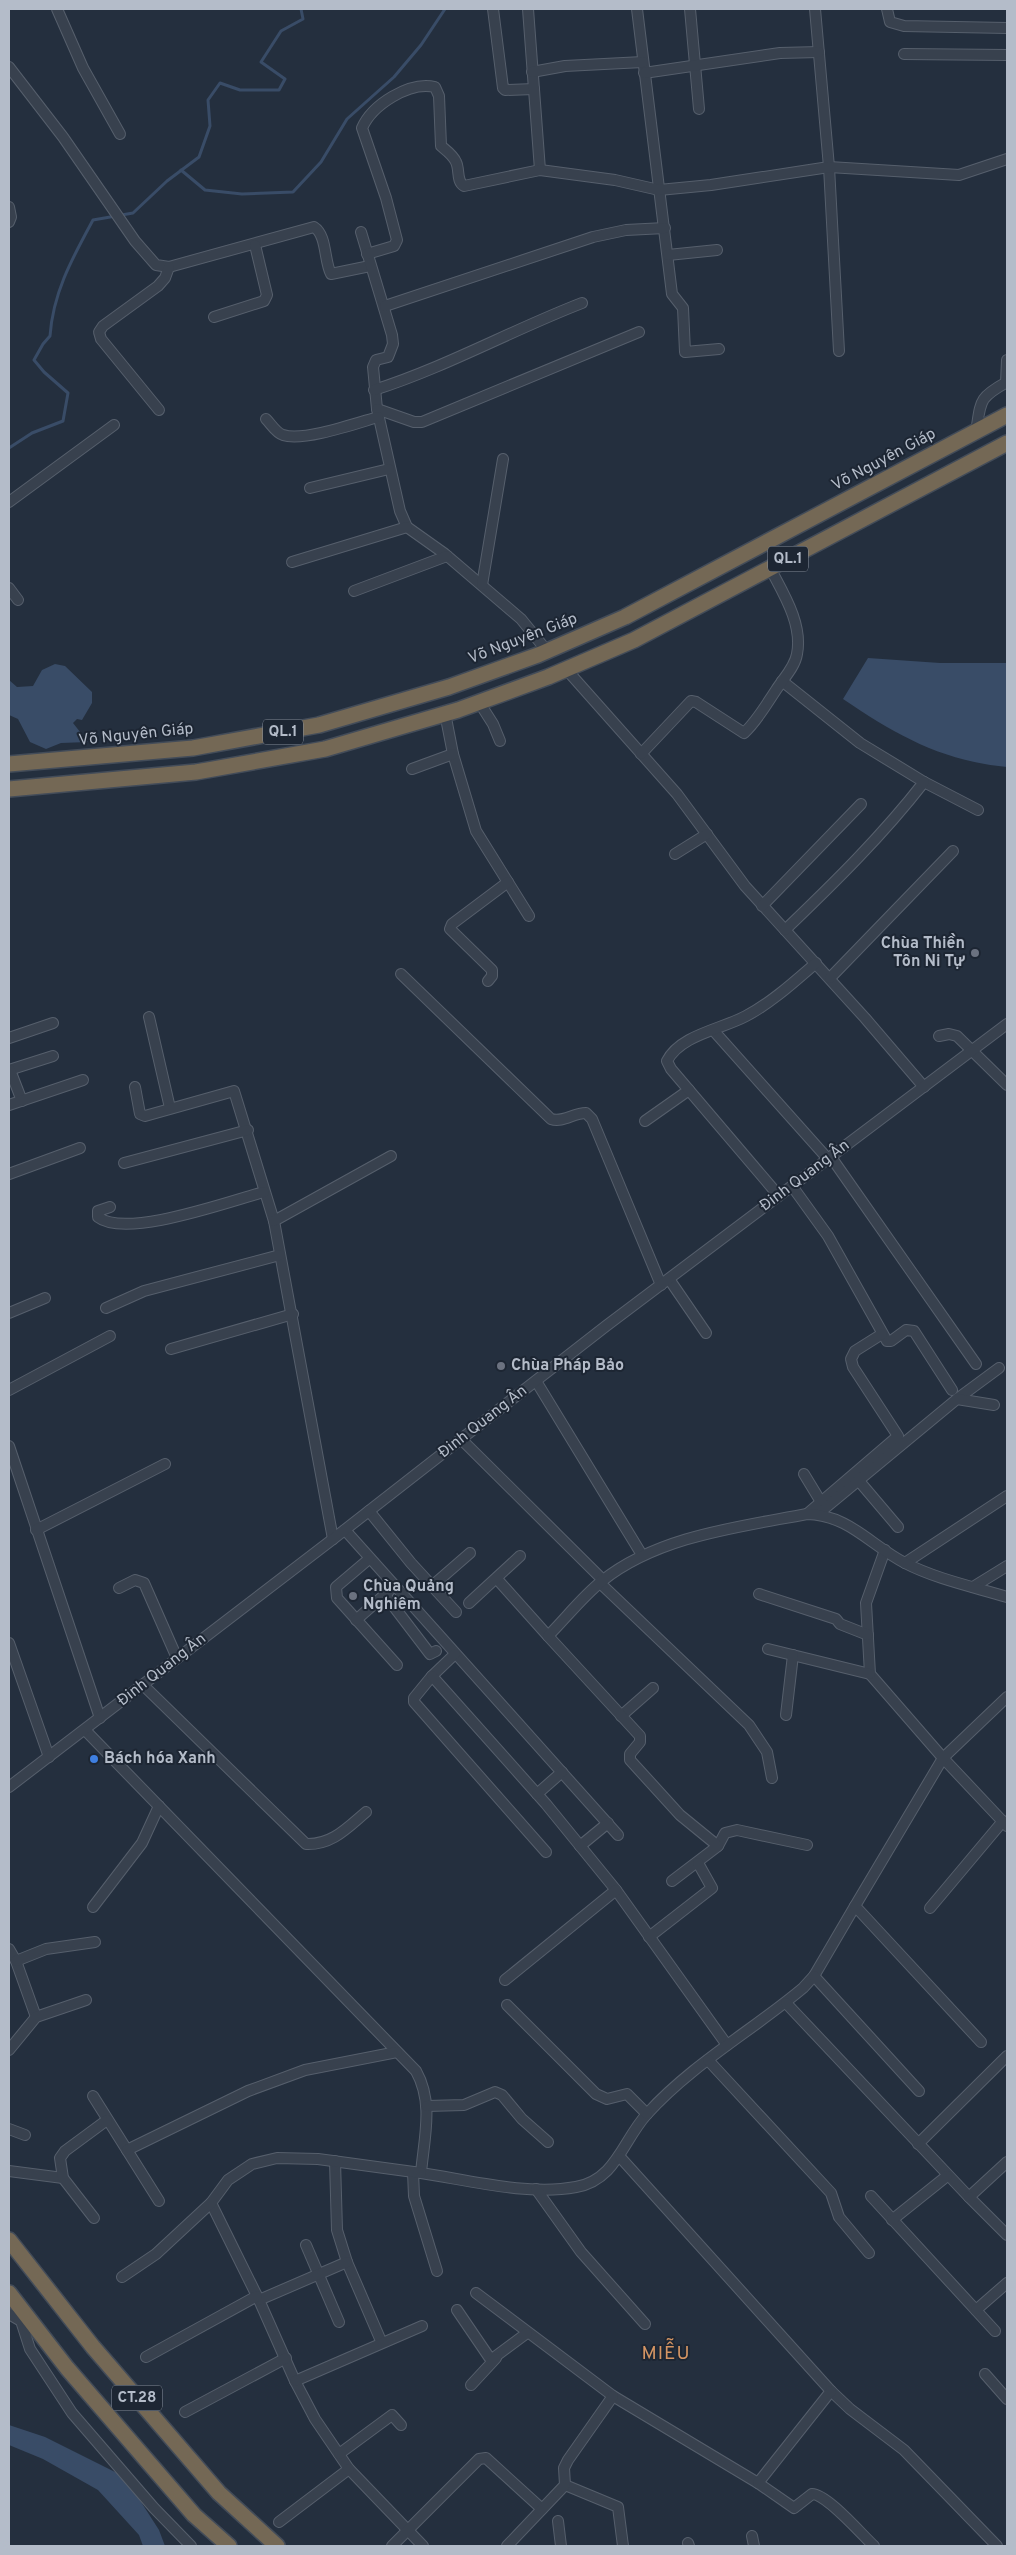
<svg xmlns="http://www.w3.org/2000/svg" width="1016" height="2555" viewBox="0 0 1016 2555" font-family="Overpass,sans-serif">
	<rect width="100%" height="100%" fill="#242f3e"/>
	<!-- water -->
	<g fill="#394c67">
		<path d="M868 658 940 663H1007V767C942 761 896 735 843 699Z"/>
		<path d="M55 664 65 666 92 692V703L82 720 77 719 73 723 88 742 61 743 46 749 30 742 18 719 9 715V680L17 687 33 686 42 670Z"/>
		<path d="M9 2425 45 2437 125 2477 159 2530 165 2546H143L139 2535 98 2490 43 2459 9 2445Z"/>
	</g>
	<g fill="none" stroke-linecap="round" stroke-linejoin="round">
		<!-- stream -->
		<g stroke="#394c67" stroke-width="3">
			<path d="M181 170 205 190 242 194 293 192 321 162 347 119 394 77 421 45 445 9"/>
			<path d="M9 448 32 433 63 421 68 393 44 372 34 360 43 344 50 336C53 292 73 257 93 220L133 213 167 181 199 157 210 126 208 100 220 83 240 90H279L285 79 261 62 281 31 303 19 301 9"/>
		</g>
		<!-- minor casing -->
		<g stroke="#565f6c" stroke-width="12">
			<g id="minor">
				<path d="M57 9 83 68 120 134"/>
				<path d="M493 9 503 88 505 90 534 89"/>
				<path d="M528 9 540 170"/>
				<path d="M637 9 672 294 683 308 685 352 719 349"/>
				<path d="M690 9 699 109"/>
				<path d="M815 9 829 167 839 351"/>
				<path d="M887 9 890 22 904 26 1007 28"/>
				<path d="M904 54 1007 55"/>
				<path d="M9 67 63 137 135 241 156 265 169 267 314 227C327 235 324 261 331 274L370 266"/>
				<path d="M532 72 565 66 643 62"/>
				<path d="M644 73 780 53 819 52"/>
				<path d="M9 207 11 217 9 222"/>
				<path d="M361 232 392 335 393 344 388 357 376 360 373 367 377 409 400 511 407 527 445 554 521 619 547 651"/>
				<path d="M367 254 394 246 397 240 386 198 362 128C372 105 409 81 435 87L439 96 441 146C447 151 453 155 456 162 460 170 456 181 464 186L540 170 615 180 659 190 711 185 829 167 959 175 1007 159"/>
				<path d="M668 255 717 250"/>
				<path d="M385 306 593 237 626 230 665 228"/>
				<path d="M214 317 264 301 267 295 255 245"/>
				<path d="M1006 383 1007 360"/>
				<path d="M374 390C446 367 512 330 582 303"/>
				<path d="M377 409 414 422H422L639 332"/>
				<path d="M159 410 101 339 99 332 103 326 158 286 165 278 169 267"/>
				<path d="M266 419C271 424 276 433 283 435 303 442 357 423 378 417"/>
				<path d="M976 432C981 401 978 398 1007 382"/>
				<path d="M310 488 389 469"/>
				<path d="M9 502 114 425"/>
				<path d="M292 562 407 527"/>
				<path d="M482 585 503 459"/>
				<path d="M9 588 18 600"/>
				<path d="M354 591 447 556"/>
				<path d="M566 669 677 794 745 886 865 1018 924 1087"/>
				<path d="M782 681 860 743 924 782 978 810"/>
				<path d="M479 702 493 724 500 741"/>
				<path d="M445 713 453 754 476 831 529 916"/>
				<path d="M641 754 691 701 696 702 744 733C757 721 766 705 776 690 783 679 795 667 797 654 803 624 783 593 770 568"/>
				<path d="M412 769 453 754"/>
				<path d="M675 854 707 834"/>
				<path d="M762 906 861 804"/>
				<path d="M785 930C834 883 882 836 924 782"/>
				<path d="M401 974 551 1119C563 1123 573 1113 586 1113L592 1119 661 1285"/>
				<path d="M830 978 953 851"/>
				<path d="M488 981 492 976V970L450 929 452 924 508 882"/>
				<path d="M149 1017 170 1108"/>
				<path d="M713 1030 828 1159"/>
				<path d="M939 1036 949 1034 957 1036 1007 1085"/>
				<path d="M9 1038 53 1023"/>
				<path d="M9 1070 53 1056"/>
				<path d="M10 1070 22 1101"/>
				<path d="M135 1087 140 1114 145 1116 234 1091 274 1221 333 1539"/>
				<path d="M9 1105 83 1080"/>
				<path d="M645 1121 689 1090"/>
				<path d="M831 1157 976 1364"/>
				<path d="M124 1163 248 1130"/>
				<path d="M9 1174 80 1148"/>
				<path d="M792 1186 828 1236 887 1341H891L906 1330 914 1331 952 1390"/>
				<path d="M779 1196 671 1069 667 1061C680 1035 722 1029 746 1016 771 1003 794 982 816 963"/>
				<path d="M110 1207 98 1211V1217C126 1239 230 1201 264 1192"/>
				<path d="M274 1221 391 1156"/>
				<path d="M669 1279 706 1333"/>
				<path d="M106 1308 144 1291 280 1255"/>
				<path d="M9 1313 45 1298"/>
				<path d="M171 1349 293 1314"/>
				<path d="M536 1381 642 1555"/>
				<path d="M9 1390 110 1336"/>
				<path d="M957 1399 999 1368"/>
				<path d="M461 1439 603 1580"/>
				<path d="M9 1446 100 1718"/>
				<path d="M804 1474 821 1502"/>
				<path d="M859 1481 898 1527"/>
				<path d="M369 1511 411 1563 456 1612"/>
				<path d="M807 1514 898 1436 853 1367 851 1359 855 1351 882 1334"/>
				<path d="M818 1514 957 1399 994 1405"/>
				<path d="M36 1530 165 1464"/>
				<path d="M345 1530 618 1835"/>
				<path d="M885 1550 866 1603 870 1674 943 1758 1007 1826"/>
				<path d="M369 1559 336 1587 337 1598 397 1665"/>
				<path d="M905 1563 1007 1496"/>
				<path d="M497 1579 548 1636"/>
				<path d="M600 1583 749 1725 767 1752 772 1778"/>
				<path d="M432 1586 470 1553"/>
				<path d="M973 1587 1007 1566"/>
				<path d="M119 1588 135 1580 144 1583 177 1658"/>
				<path d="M759 1594 836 1619 840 1624 868 1635"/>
				<path d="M385 1595 430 1654 436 1651"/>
				<path d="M469 1603 520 1556"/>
				<path d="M356 1620 389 1591"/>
				<path d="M9 1643 49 1757"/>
				<path d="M768 1649 870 1674"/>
				<path d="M455 1654 432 1676 414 1698V1702L546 1852"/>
				<path d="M432 1676 546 1804 616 1890 727 2045"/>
				<path d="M143 1685 306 1844C332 1845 347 1828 366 1812"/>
				<path d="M786 1715 793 1655"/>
				<path d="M621 1716 653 1688"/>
				<path d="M85 1730 416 2071C434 2103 424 2138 421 2173 468 2180 528 2196 576 2187 616 2180 623 2140 647 2114 691 2065 753 2030 803 1988L814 1976 855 1906"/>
				<path d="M9 1787 333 1539 606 1326 1007 1024"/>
				<path d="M537 1794 562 1772"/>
				<path d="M580 1846 608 1823"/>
				<path d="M718 1846 725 1833 737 1830 807 1845"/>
				<path d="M672 1881 718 1846 680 1815 630 1760V1754L640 1742V1736L548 1636C566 1618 582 1597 602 1581 658 1536 739 1527 807 1514 849 1515 870 1545 905 1563 936 1579 974 1587 1007 1597"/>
				<path d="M93 1907 142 1843 159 1806"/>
				<path d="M930 1908 1003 1821"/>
				<path d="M649 1937 712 1888 698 1863"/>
				<path d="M9 1949 16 1961 36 2017"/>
				<path d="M16 1961 46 1949 95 1942"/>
				<path d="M814 1976 919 2091"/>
				<path d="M505 1980 616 1890"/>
				<path d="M786 2003 969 2197 1007 2162"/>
				<path d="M507 2005 596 2094 607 2099 627 2094 647 2114"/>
				<path d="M981 2042 855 1906 943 1758 1007 1697"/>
				<path d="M9 2050 36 2017 86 2000"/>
				<path d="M708 2060 831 2193 839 2217 869 2253"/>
				<path d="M93 2096 159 2201"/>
				<path d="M427 2106 464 2105 495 2092 502 2095 522 2119 548 2142"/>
				<path d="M9 2129 25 2135"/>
				<path d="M918 2144 1007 2056"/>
				<path d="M127 2150 248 2091 305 2070 397 2052"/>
				<path d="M620 2157 831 2391 850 2409 904 2450 997 2546"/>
				<path d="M335 2161 337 2230 347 2262 381 2341"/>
				<path d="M9 2171 63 2178"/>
				<path d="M413 2172 414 2196 437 2271"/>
				<path d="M536 2189 581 2252 645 2324"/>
				<path d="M871 2196 995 2331"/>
				<path d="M969 2197 1007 2235"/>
				<path d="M211 2203 259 2300 295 2381 315 2419 349 2469 423 2546"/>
				<path d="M94 2218 63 2178 60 2158 65 2151 107 2120"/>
				<path d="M892 2220 947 2176"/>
				<path d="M306 2245 339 2322"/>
				<path d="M122 2277 156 2254 211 2203 228 2180 252 2164 277 2158 318 2159 421 2173"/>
				<path d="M476 2293 613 2396 758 2483"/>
				<path d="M259 2300 347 2262"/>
				<path d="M457 2310 489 2357 492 2359 527 2333"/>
				<path d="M976 2310 1007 2283"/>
				<path d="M9 2314 21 2321 30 2349 72 2413 154 2508 191 2546"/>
				<path d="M146 2357 257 2296"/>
				<path d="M985 2374 1007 2399"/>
				<path d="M295 2381 422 2326"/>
				<path d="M471 2385 496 2358"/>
				<path d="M831 2391 758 2483 794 2508 812 2494C827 2494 862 2535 874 2546"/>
				<path d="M185 2412 286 2358"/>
				<path d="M339 2454 392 2415 401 2425"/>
				<path d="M565 2485 618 2507 623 2546"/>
				<path d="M558 2521 561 2546"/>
				<path d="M279 2522 349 2469"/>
				<path d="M752 2536 754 2546"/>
				<path d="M688 2543 689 2546"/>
				<path d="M392 2546 479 2459 486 2458 542 2509"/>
				<path d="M507 2546 565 2485 564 2468 568 2460 613 2396"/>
			</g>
		</g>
		<!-- highway casing -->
		<g stroke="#434c59" stroke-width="18">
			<g id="highway">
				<path d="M9 764 193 748 319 725 449 687 538 655 625 617 1007 415"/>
				<path d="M9 789 196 772 325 749 458 710 548 677 634 640 1007 443"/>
				<path d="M9 2240 93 2347 219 2493 277 2546"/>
				<path d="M9 2293 67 2368 194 2515 229 2546"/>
			</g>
		</g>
		<!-- minor -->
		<use href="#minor" stroke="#38414e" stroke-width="10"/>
		<!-- highway -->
		<use href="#highway" stroke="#746855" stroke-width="15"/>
	</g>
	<!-- markers -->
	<g fill="#6b7280" stroke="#1d2633" stroke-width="2">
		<circle cx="975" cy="953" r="5"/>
		<circle cx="501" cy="1366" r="5"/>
		<circle cx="353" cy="1596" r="5"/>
	</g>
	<circle fill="#3f7fe0" stroke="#1d2633" stroke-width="2" cx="94" cy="1759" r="5"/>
	<g text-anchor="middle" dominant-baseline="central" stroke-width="4" stroke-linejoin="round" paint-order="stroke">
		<!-- shield labels -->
		<g fill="#1d2633" stroke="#878f9c" stroke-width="1">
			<rect x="768" y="546.5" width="40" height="25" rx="4"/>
			<rect x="263" y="719.5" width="40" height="25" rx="4"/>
			<rect x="112" y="2385.5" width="50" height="25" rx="4"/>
		</g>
		<g font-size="15" font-weight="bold" fill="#b4bcc9">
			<text x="788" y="559">QL.1</text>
			<text x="283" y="732">QL.1</text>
			<text x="137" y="2398">CT.28</text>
		</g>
		<!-- street labels -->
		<g font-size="16" fill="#b4bcc9" stroke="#1d2633">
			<text transform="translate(884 460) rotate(-28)">Võ Nguyên Giáp</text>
			<text transform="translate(523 639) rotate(-21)">Võ Nguyên Giáp</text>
			<text transform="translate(136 735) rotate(-6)">Võ Nguyên Giáp</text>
			<text transform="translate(805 1176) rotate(-37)">Đinh Quang Ân</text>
			<text transform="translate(483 1422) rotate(-38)">Đinh Quang Ân</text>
			<text transform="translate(162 1670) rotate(-38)">Đinh Quang Ân</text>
		</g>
		<!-- poi labels -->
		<g font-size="16" font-weight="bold" fill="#b4bcc9" stroke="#1d2633" text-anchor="start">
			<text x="965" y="944" text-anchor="end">Chùa Thiền<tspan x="965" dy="18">Tôn Ni Tự</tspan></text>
			<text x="511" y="1366">Chùa Pháp Bảo</text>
			<text x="363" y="1587">Chùa Quảng<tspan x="363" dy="18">Nghiêm</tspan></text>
			<text x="104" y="1759">Bách hóa Xanh</text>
		</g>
		<!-- quarter labels -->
		<g font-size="19" letter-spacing="1" fill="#d59563" stroke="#1d2633">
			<text x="666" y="2354">MIỄU</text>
		</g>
	</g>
	<!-- border -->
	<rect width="1016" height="2555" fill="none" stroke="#b4bcc9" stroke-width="20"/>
</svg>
